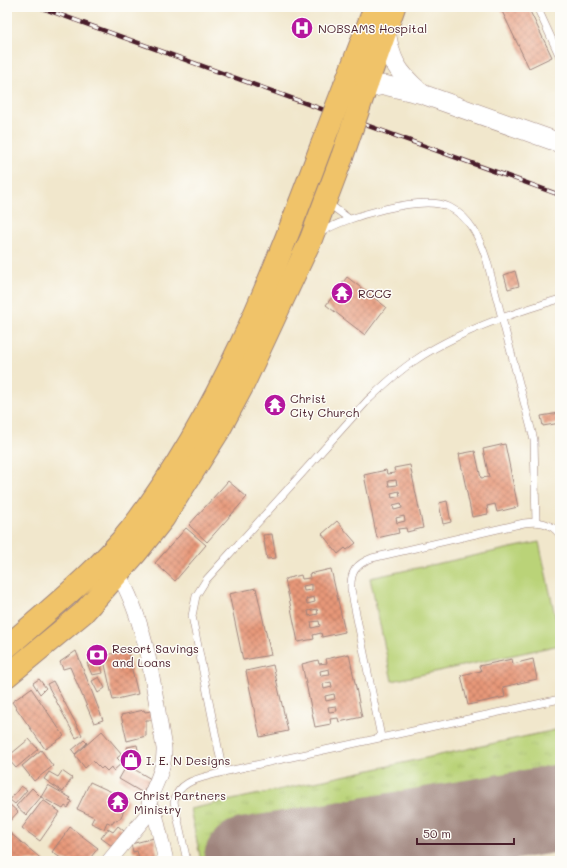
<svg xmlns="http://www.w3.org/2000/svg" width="567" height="868" viewBox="0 0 567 868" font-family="Mali,sans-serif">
	<defs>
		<pattern id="grass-tufts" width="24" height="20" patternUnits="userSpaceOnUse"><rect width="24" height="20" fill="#bad378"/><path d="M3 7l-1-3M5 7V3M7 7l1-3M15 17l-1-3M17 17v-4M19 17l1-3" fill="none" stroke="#a1b568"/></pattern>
		<pattern id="building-cross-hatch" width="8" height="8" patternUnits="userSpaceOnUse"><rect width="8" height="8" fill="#e79778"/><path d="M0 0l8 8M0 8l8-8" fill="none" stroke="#bd7b63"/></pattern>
	</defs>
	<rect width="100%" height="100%" fill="#fdfcf7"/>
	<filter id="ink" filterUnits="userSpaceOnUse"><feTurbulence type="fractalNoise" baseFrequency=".025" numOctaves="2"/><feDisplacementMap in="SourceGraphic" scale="8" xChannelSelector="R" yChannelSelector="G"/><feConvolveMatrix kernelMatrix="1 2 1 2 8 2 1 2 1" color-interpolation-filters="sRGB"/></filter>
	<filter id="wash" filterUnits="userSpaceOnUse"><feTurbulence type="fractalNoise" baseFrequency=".012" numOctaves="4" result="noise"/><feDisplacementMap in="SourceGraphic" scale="16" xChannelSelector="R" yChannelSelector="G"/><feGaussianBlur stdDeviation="0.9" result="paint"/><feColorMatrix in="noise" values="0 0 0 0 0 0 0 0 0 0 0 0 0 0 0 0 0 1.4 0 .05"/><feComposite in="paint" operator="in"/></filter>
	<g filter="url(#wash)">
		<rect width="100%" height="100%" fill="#f1e7cc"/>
		<!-- grass -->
		<path fill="url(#grass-tufts)" stroke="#827952" d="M560 729V786L226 841 229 861H201L190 809Z"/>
		<!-- pitch -->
		<path fill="#bad378" stroke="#827952" d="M539 542 560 638V645L392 681 370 578Z"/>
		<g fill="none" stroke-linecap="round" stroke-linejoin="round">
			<!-- runway -->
			<path stroke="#9e837c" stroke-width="87" d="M247 861 560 808"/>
		</g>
		<g id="blocks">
			<!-- building -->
			<g fill="url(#building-cross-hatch)" fill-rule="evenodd">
				<path d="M500 7H528L552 57 529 68Z"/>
				<path d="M515 271 519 286 508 289 504 275Z"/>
				<path d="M347 277 386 307 365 335 326 305Z"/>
				<path d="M560 413V423L543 426 541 416Z"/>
				<path d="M505 444 518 507 497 512 495 504 487 506 488 514 472 517 459 454 475 451 481 478 489 477 483 449Z"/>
				<path d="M410 465 423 528 407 532 406 528 398 529 399 533 377 538 364 475 386 470 387 474 395 473 394 468ZM396 480 397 485 389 486 388 481ZM399 491 400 496 392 498 391 493ZM401 503 402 508 394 510 393 505ZM404 516 405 521 397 523 396 518Z"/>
				<path d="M228 481 247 497 207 542 189 525Z"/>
				<path d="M447 501 451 522 443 524 439 503Z"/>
				<path d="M337 521 356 543 347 550 345 548 338 554 322 534Z"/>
				<path d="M186 528 206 545 175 581 155 563Z"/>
				<path d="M272 534 276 558 267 559 263 535Z"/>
				<path d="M331 569 345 632 322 637 321 633 313 635 314 639 298 642 285 579 301 575 302 579 310 578 309 574ZM312 584V590L304 591 303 586ZM314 597 315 602 307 604 306 599ZM317 609 318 614 309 616 308 611ZM319 621 320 626 312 628 311 622Z"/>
				<path d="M256 588 271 655 243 660 229 594Z"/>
				<path d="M127 650 138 694 113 700 103 656Z"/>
				<path d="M76 651 103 720 94 723 70 667 63 669 60 662Z"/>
				<path d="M349 654 362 717 339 722 338 718 330 719 331 724 315 727 302 664 318 660 319 664 327 663 326 659ZM329 669 330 675 321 676 320 671ZM331 682 332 687 324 689 323 684ZM334 694 335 699 326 701 325 696ZM336 706 337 711 329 712 328 707Z"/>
				<path d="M512 659 513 664 533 659 537 679 503 687 505 697 468 705 461 675 481 671 479 666Z"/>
				<path d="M99 660 103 673 92 675 87 663Z"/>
				<path d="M273 665 288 731 260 737 246 671Z"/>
				<path d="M99 677 105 688 98 693 92 681Z"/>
				<path d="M39 679 46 688 40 694 33 683Z"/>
				<path d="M53 681 82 735 76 738 47 684Z"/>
				<path d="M31 688 64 736 45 749 12 702Z"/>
				<path d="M144 710 145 712 151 711 152 720H146V736L127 741 121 715Z"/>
				<path d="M102 731 122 754 117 758 122 763 113 771 111 767 107 771 103 767 101 769 93 761 85 768 75 755Z"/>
				<path d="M29 739 38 749 16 768 7 758V754L9 752 11 754Z"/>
				<path d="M84 740 87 743 75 754 72 750Z"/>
				<path d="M137 745 141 764 131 766 127 747Z"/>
				<path d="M41 750 53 766 34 781 22 766Z"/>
				<path d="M127 765 151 779 143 793 119 779Z"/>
				<path d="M62 771 72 778 63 792 44 779 49 772 58 777Z"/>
				<path d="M90 782 129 800 120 819H118L117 821 114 820 112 824 107 822 104 829 91 823 94 817 77 809Z"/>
				<path d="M48 785 71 798 69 800 72 801 68 808 65 806 63 809 41 797Z"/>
				<path d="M21 786 27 790 15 804 10 800Z"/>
				<path d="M32 788 41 797 26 815 16 806Z"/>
				<path d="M43 800 60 812 40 841 22 828Z"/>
				<path d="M9 804 18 812 7 824V806Z"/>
				<path d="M118 826 124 831 112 846 101 838 108 829 113 832Z"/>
				<path d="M70 827 98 848 88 861H65L52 852Z"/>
				<path d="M10 833 44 861H7V836Z"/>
				<path d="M154 838 159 861H140L137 851 133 852 131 844Z"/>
			</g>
		</g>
	</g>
	<g filter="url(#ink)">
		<use href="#blocks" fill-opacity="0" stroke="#9e837c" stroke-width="1"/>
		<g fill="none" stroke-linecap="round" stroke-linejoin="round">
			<!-- service casing -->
			<g stroke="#9e837c" stroke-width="8">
				<g id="service">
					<path d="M537 7 560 57"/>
					<path d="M330 201 333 207 348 218"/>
					<path d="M320 233C344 217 423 194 449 207 471 218 480 239 487 261L534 440 536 522"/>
					<path d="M381 737 351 589C350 572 356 564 372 558L524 523C538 521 551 522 560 535"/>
					<path d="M223 772 192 616 196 596 206 580 368 400C382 387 397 372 414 361 455 333 512 313 560 299"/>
					<path d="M187 861 174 802C178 779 204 778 223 772L560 699"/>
				</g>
			</g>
			<!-- minor casing -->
			<g stroke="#9e837c" stroke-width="16">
				<g id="minor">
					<path d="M118 574C148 624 154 692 164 748 165 768 156 782 149 800L150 806 156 818 166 861"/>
					<path d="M109 861 152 809"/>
				</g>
			</g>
			<!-- tertiary casing -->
			<g stroke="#9e837c" stroke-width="20">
				<g id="tertiary">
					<path d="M386 30C390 60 397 72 420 92"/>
					<path d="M365 89 384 85 422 94 560 143"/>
				</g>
			</g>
			<!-- primary casing -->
			<g stroke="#9e837c" stroke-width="24">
				<g id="primary">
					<path d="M345 85 375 7"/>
					<path d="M364 93 394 7"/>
					<path d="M7 647C50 609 96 573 132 528 219 415 272 279 321 147"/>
					<path d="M7 676 83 613 136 553 163 519 218 432 242 387 311 239 342 157"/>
				</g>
			</g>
			<!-- service -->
			<use href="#service" stroke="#fff" stroke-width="7"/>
			<!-- minor -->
			<use href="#minor" stroke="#fff" stroke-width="15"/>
			<!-- tertiary -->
			<use href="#tertiary" stroke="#fff" stroke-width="19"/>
			<!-- primary -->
			<use href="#primary" stroke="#f0c369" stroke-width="22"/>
			<!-- rail casing -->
			<g stroke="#4a1f2b" stroke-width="4.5">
				<path id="rail" d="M39 7 560 195"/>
			</g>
			<!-- rail -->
			<use href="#rail" stroke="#fdfcf7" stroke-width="3" stroke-dasharray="9" stroke-linecap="butt"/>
			<!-- primary-bridge casing -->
			<g stroke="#9e837c" stroke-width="24" stroke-linecap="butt">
				<g id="primary-bridge">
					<path d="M321 147 345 85"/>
					<path d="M342 157 364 93"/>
				</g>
			</g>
			<!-- primary-bridge -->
			<use href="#primary-bridge" stroke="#f0c369" stroke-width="22"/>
		</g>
	</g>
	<!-- icons -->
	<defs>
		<g id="hospital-disc" transform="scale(1.15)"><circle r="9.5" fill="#b5179e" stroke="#fdfcf7"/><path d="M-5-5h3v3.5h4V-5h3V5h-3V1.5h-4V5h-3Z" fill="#fff"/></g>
		<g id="temple-disc" transform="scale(1.15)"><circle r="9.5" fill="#b5179e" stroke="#fdfcf7"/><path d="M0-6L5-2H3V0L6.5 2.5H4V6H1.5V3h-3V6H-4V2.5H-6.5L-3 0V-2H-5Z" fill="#fff"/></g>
		<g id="bank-disc" transform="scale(1.15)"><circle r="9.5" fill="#b5179e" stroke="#fdfcf7"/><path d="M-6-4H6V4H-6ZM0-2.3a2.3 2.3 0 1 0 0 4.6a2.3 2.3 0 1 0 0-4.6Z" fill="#fff"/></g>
		<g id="shop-disc" transform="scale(1.15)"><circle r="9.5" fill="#b5179e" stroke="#fdfcf7"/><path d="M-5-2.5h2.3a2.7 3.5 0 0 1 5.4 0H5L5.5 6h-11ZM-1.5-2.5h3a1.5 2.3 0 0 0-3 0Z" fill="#fff"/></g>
	</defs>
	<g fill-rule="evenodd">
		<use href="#hospital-disc" x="302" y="28"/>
		<use href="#temple-disc" x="342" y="293"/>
		<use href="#temple-disc" x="275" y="405"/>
		<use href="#bank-disc" x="97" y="655"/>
		<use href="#shop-disc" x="131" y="760"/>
		<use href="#temple-disc" x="118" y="802"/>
	</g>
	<g text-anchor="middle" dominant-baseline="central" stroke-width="3" stroke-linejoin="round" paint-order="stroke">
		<!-- poi labels -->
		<g font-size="12" fill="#4a1f2b" stroke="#fdfcf7" text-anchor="start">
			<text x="318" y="28">NOBSAMS Hospital</text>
			<text x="358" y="293">RCCG</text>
			<text x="290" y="398">Christ<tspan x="290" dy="14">City Church</tspan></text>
			<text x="112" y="648">Resort Savings<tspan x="112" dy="14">and Loans</tspan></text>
			<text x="146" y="760">I. E. N Designs</text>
			<text x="134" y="795">Christ Partners<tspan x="134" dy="14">Ministry</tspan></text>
		</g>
	</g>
	<!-- margin -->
	<rect width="567" height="868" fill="none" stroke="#fdfcf7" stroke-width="24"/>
	<!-- scale -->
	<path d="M417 838v6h97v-6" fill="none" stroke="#4a1f2b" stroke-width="2"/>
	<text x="423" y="838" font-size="12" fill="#4a1f2b" stroke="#fdfcf7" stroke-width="3" paint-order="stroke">50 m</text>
</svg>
